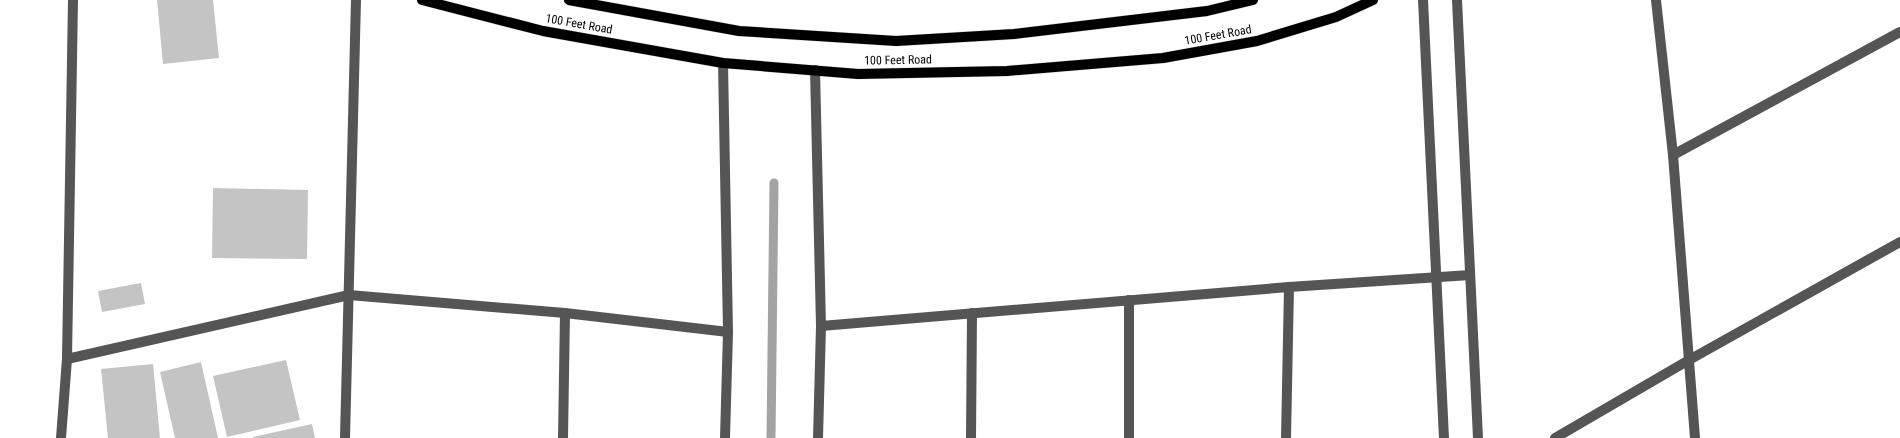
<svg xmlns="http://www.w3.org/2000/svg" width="1900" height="438" viewBox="0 0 1900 438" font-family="'Roboto Condensed',sans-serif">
	<rect width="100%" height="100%" fill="#fff"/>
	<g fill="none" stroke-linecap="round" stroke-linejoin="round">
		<!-- stream -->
		<path stroke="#a3a3a3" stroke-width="9" d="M771 438 774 183"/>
	</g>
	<!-- building -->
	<g fill="#c4c4c4">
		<path d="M157 0H213L219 58 163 64Z"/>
		<path d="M213 188 308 190 307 259 212 258Z"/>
		<path d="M141 283 145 304 102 312 98 291Z"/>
		<path d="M286 360 300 420 227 437 213 376Z"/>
		<path d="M201 362 218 438H175L160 372Z"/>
		<path d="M153 364 160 438H108L101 369Z"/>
		<path d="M312 424 315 438H253V437Z"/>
	</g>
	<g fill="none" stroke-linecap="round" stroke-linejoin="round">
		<!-- major casing -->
		<g stroke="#dbdbdb" stroke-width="11">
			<g id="major">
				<path d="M422 0 543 31 723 63 858 74 1007 71 1163 58 1257 41 1336 17 1373 0"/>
				<path d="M569 0 739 31 896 41 1014 34 1207 11 1253 0"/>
			</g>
		</g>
		<!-- minor -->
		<g stroke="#555" stroke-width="10">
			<path d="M1423 0 1444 438"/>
			<path d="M1457 0 1478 438"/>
			<path d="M1656 0 1673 155 1695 438"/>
			<path d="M723 63 728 332 725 438"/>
			<path d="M815 70 821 326 818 438"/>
			<path d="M1673 155 1900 32"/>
			<path d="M821 326 1289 287 1470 275"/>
			<path d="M67 359 349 295 565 313 728 332"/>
			<path d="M61 438 67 359 73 0"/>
			<path d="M345 438 356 0"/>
			<path d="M563 438 565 313"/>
			<path d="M971 438 972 313"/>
			<path d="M1129 438V300"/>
			<path d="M1286 438 1289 287"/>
			<path d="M1555 438 1689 360 1900 242"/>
		</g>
		<!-- major -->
		<use href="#major" stroke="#000" stroke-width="10"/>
	</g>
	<g text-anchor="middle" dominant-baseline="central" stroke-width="4" stroke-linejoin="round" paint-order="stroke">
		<!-- street labels -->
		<g font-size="12" fill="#000" stroke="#fff">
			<text transform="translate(579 24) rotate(10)">100 Feet Road</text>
			<text transform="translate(1218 35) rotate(-10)">100 Feet Road</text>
			<text transform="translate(898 60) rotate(-1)">100 Feet Road</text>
		</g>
	</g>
</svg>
